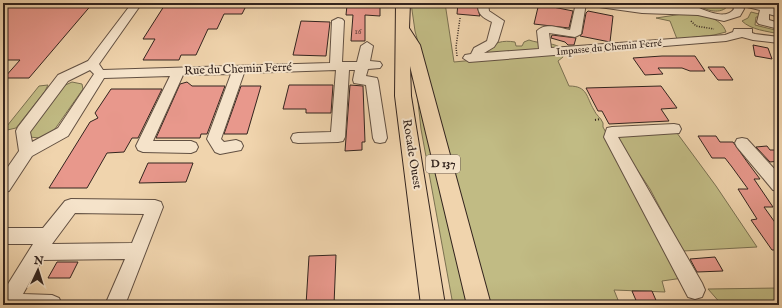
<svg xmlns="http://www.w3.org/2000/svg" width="782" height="308" viewBox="0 0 782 308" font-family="'IM FELL English',serif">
	<rect width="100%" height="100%" fill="#f0d4ad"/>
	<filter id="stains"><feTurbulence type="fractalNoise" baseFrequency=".005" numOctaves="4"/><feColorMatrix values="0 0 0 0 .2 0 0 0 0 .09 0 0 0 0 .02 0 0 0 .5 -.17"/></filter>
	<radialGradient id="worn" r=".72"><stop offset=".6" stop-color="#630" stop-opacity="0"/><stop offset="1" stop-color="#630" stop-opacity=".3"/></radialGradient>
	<!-- green -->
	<g fill="#c1bb84" stroke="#7a7051">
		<path d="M411 3H445L454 62 485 59V51C494 42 503 40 515 42L516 46H522L524 42 529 40C540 44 550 42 560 47L563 57 558 61 569 86C588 86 586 97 594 110 596 115 601 118 603 123V127L683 278 662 281 665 292 614 290 620 305H489L415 31Z"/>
		<path d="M696 3H725L727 7C719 15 703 10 696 3Z"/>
		<path d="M751 12 759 14 761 17H756L755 25 779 31V34C767 31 751 30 742 21L748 18Z"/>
		<path d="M689 13C702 15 721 17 726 32L714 35 677 39 670 21 656 18Z"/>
		<path d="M415 75 470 305H453L421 129Z"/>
		<path d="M72 82 82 84 83 89 50 136 40 138 29 137V131L61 87Z"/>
		<path d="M48 85 45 91 16 128 3 131 39 86Z"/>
		<path d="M674 129 716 186 757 247 683 251 650 189 612 132Z"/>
		<path d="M779 288V305H722L708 289Z"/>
	</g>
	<!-- building -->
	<g fill="#e8988c" stroke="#33241e">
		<path d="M3 3H93L29 78H4L20 60H3Z"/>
		<path d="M166 3H238L247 4 242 14H224L217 29H208L196 55H181L179 60H143L155 39H143Z"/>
		<path d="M458 3H476L480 16 457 14Z"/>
		<path d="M539 3H554L553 7 573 11 569 28 534 24Z"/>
		<path d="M347 5H380V16L365 15V41H351L353 15H346Z"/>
		<path d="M588 11 613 16 610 42 580 36 582 34 586 13Z"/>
		<path d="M301 21 330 22 326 56 293 55Z"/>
		<path d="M552 35 576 38 574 45H568L565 42 551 38Z"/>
		<path d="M753 45 768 48 772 59 755 56Z"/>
		<path d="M662 56H695L705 71H690L682 68H658L663 74 645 75 633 58Z"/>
		<path d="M708 67H724L733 80H718Z"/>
		<path d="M187 82 192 86H225L207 134H201L200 138H156L180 84Z"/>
		<path d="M289 85H333L331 113H306V109H283Z"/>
		<path d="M350 85 363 86 365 142H362V150L345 151Z"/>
		<path d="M241 86H261L247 134H224Z"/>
		<path d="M661 86 677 108 661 109 669 121 609 124 602 111H598L586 88Z"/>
		<path d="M111 89H162L138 138H132L124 152 107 153 87 188H49L90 122 98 118 95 113Z"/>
		<path d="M698 136H716L720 142H733L748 163 760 179H754L773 207H764L779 228V250H772L751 220 757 219 738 189H748L732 167 725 158H712Z"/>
		<path d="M767 146 770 150H779V161L770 162 756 147Z"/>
		<path d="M148 163H193L186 182 139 183Z"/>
		<path d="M336 255 334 305H306L309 256Z"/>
		<path d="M715 257 723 271 697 272 690 259Z"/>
		<path d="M57 262H78L70 278H48Z"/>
		<path d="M632 291H652L658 305H638Z"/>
	</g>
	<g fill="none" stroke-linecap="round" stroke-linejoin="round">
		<!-- minor casing -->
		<g stroke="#625042" stroke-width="2">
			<g id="minor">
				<path d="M132 3H142L99 64 103 70 330 63 332 21 338 18 342 19 344 21 342 62H357L361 46 367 42 373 46 370 61 380 62 382 65 380 68 368 69 366 76 377 78 378 81 387 138 385 142 380 143 375 142 373 138 366 85 354 83 353 80 355 70H349L345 137 343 141 338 142 298 143 293 142 291 138 293 134 298 133 331 132 336 70 244 73 221 139 224 142 236 140 241 142 243 146 241 150 220 154 215 152 207 139 231 74 183 75 153 141H191L196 143 198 147 196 151 191 153 143 152 138 150 136 146 170 76 104 78 68 136 32 156 9 191 3 192V174L19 151 16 131 18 127 58 75 88 61ZM90 70 94 74 58 128 32 142 30 132 68 81Z"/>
				<path d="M478 3H488L489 11 504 21 498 41 494 47 484 53 539 49 537 31C545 22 560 28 570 30L576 3H586L581 34 575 37 549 33 551 48 725 35 733 32 734 29H752V33L755 34 779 37V43L753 40 742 37 726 41 469 62 463 58 465 55 471 54 474 48 487 41 492 22C483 18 477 14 478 3Z"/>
				<path d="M587 3C620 3 653 7 686 8L691 5C702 8 724 22 734 9L731 3H761L779 10V17L769 14V20L779 23V29L759 24 757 22 760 10 743 6 744 9 740 16 724 21 698 15 642 13 592 6Z"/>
				<path d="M674 124 679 125 681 129 679 133 618 137 702 283 705 290 702 297 695 299 688 297 604 137 607 128 612 127Z"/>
				<path d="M742 138 747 139 779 174V191L773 190 737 147 735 143 737 139Z"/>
				<path d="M71 199 155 200 161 202 163 207 125 305H105L125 259 42 260 23 294 52 295 59 298 62 305H3V292L33 244H3V228H43L65 201ZM75 213 144 214 132 243 52 244Z"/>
			</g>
		</g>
		<!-- major casing -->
		<g stroke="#33241e" stroke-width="2">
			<path id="major" d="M396 3H410L409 28 420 45 491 305H467L410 66 411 96 445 305H421L395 96Z"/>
		</g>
		<!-- path-far1 -->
		<g stroke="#33241e" stroke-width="1.5" stroke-dasharray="1 1.5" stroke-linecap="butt">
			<path d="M691 21 696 26 714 29"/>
			<path d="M457 56 456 47 460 18"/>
		</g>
		<!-- path -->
		<path stroke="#33241e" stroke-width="2" stroke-dasharray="1 2" stroke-linecap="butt" d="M595 120 601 119"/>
		<!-- minor -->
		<use href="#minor" fill="#f5e3ca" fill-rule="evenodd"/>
		<!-- major -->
		<use href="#major" fill="#f0d4ad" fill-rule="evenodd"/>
	</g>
	<g text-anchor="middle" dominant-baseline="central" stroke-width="4" stroke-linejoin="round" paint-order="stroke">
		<!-- far-number labels -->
		<g font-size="9" fill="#60413a">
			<text x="358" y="31">16</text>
		</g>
		<!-- far-street labels -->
		<g font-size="10" fill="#33241e" stroke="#f5e3ca">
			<text transform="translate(609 48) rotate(-5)">Impasse du Chemin Ferré</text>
		</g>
		<!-- shield labels -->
		<rect fill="#f5e3ca" stroke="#6d5d52" stroke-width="1" x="426" y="155" width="34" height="18" rx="3"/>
		<g font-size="11" font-weight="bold" fill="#33241e">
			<text x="443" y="164">D 137</text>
		</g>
		<!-- street labels -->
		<g font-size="12" fill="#33241e" stroke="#f5e3ca">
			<text transform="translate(238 69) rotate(-2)">Rue du Chemin Ferré</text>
			<text transform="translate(412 154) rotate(81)">Rocade Ouest</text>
		</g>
	</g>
	<!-- margin -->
	<rect width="782" height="308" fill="none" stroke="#f0d4ad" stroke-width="16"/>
	<rect x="4" y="4" width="774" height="300" fill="none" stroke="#33241e" stroke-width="2"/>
	<rect x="8" y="8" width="766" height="292" fill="none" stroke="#33241e"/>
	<!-- north arrow -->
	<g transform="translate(38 270) rotate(4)" stroke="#f5e3ca" stroke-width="3" paint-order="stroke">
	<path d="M0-3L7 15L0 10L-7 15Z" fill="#33241e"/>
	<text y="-6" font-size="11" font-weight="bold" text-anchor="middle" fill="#33241e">N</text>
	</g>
	<rect width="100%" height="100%" filter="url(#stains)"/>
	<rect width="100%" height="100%" fill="url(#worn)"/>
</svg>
